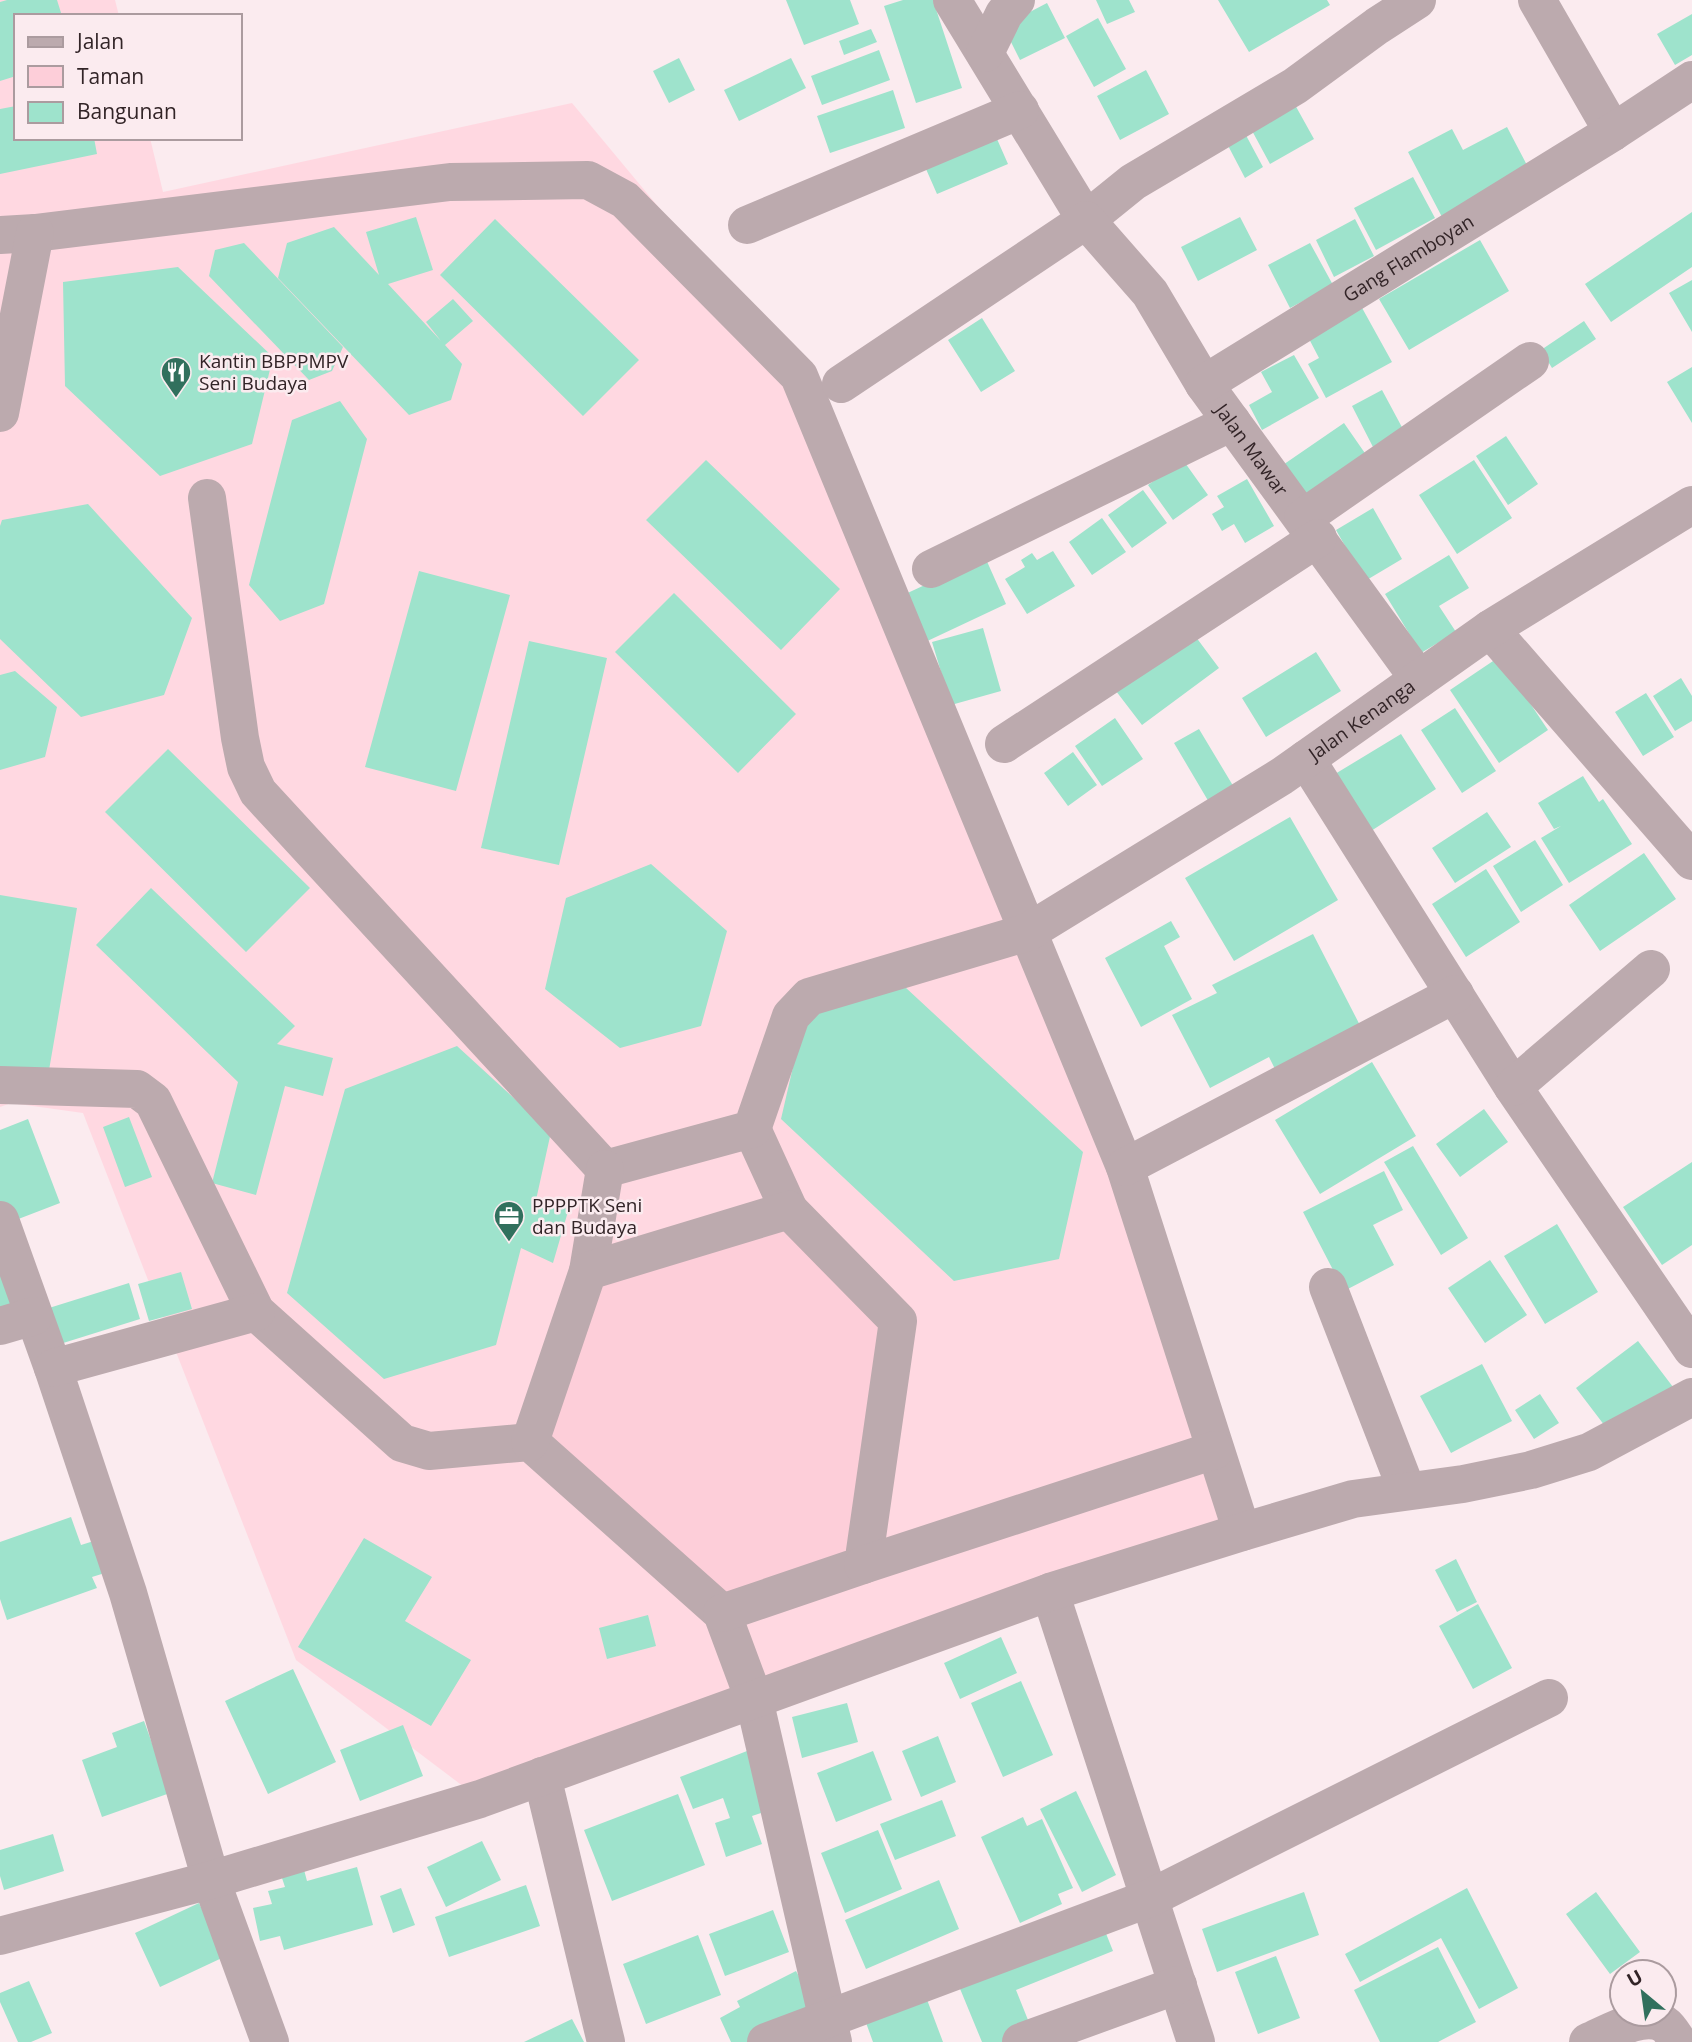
<svg xmlns="http://www.w3.org/2000/svg" width="1692" height="2042" viewBox="0 0 1692 2042" font-family="'Open Sans',sans-serif">
	<style>
		.built { fill: #ffd8e1 }
		.green { fill: #fdced9 }
		.building { fill: #9ee3cc }
		.lines { fill: none; stroke-linecap: round; stroke-linejoin: round }
		.minor { stroke: #bcaaae; stroke-width: 38 }
		.labels { text-anchor: middle; stroke-width: 5; stroke-linejoin: round; paint-order: stroke }
		.street-label { font-size: 19px; fill: #322427; stroke: #fbebef }
		.poi-label { font-size: 19px; fill: #322427; stroke: #fbebef; text-anchor: start }
	</style>
	<rect width="100%" height="100%" fill="#fbebef"/>
	<path class="built" d="M0 0H115L119 16H16V138H150L163 192 572 103 799 376 1125 1167 1242 1532 480 1799 296 1660 83 1113 11 1103 0 1107Z"/>
	<path class="green" d="M789 1210 898 1321 863 1565 722 1613 530 1442 588 1271Z"/>
	<path class="building" d="M7 0H57L62 16H16V76L0 81V2Z
		M786 0H850L859 24 804 45Z
		M903 0H933L962 88 916 103 884 6Z
		M1096 0H1129L1135 12 1107 24Z
		M1218 0H1327L1330 5 1249 52Z
		M1047 3 1065 38 1020 60 1003 26Z
		M1692 14V55L1675 65 1657 34Z
		M1098 18 1126 69 1094 87 1066 36Z
		M871 29 877 42 844 55 839 41Z
		M879 50 890 80 822 105 811 76Z
		M679 58 695 90 669 103 653 71Z
		M791 58 806 88 739 121 724 90Z
		M1146 70 1169 114 1120 140 1097 96Z
		M893 90 905 128 830 153 817 116Z
		M1294 103 1314 139 1270 164 1250 127Z
		M16 106V138H94L97 154 0 174V109Z
		M1241 126 1263 167 1245 178 1223 136Z
		M1507 127 1530 171 1442 217 1408 152 1452 129 1463 150Z
		M997 139 1008 164 937 194 926 169Z
		M1413 177 1435 218 1376 250 1354 208Z
		M1692 212V267L1611 322 1585 284Z
		M416 217 433 270 388 284 441 341 426 322 453 299 473 321 445 345 462 364 451 400 409 415 278 278 287 243 334 227 379 275 366 232Z
		M1240 217 1257 250 1198 281 1181 247Z
		M495 219 639 360 583 416 440 275Z
		M1355 219 1374 256 1334 277 1316 240Z
		M1480 240 1509 291 1409 350 1379 299Z
		M244 243 343 347 332 371 309 380 209 276 215 250Z
		M1310 243 1333 285 1290 308 1268 265Z
		M178 267 273 357 252 444 160 476 65 386 63 282Z
		M1692 280V332L1669 293Z
		M1361 306 1392 362 1326 398 1308 364 1319 358 1307 335Z
		M982 318 1015 371 981 392 948 340Z
		M1584 321 1596 339 1552 368 1541 350Z
		M1294 355 1319 398 1262 430 1249 405 1272 392 1261 372Z
		M1692 367V423L1667 382Z
		M1382 390 1404 431 1373 447 1352 406Z
		M340 401 367 439 324 604 280 621 249 585 292 420Z
		M1344 423 1369 459 1303 505 1277 469Z
		M1506 436 1538 484 1508 505 1476 456Z
		M706 460 840 589 781 650 646 520Z
		M1183 460 1208 495 1173 520 1148 485Z
		M1474 460 1512 518 1457 554 1419 495Z
		M1247 479 1274 526 1245 543 1234 524 1222 531 1212 514 1224 507 1217 496Z
		M1143 490 1167 523 1132 548 1108 515Z
		M88 504 192 618 164 695 81 717 0 639V526L2 520Z
		M1373 508 1402 559 1365 581 1336 530Z
		M1102 518 1126 552 1092 575 1069 542Z
		M1053 551 1075 586 1027 614 1005 579 1025 567 1021 560 1032 553 1037 560Z
		M1449 555 1469 588 1439 606 1456 632 1421 653 1385 594Z
		M985 557 1006 604 921 644 899 597Z
		M419 571 510 595 456 791 365 767Z
		M674 593 796 714 738 773 615 652Z
		M1184 621 1219 668 1142 725 1106 678Z
		M983 628 1001 691 951 705 932 642Z
		M529 641 607 658 559 865 481 848Z
		M1316 652 1341 691 1266 737 1242 698Z
		M1499 657 1548 730 1499 763 1450 690Z
		M15 671 57 707 45 757 0 770V675Z
		M1681 678 1692 696V721L1675 731 1653 696Z
		M1646 693 1674 737 1643 756 1615 712Z
		M1455 708 1496 771 1462 793 1421 730Z
		M1115 718 1143 759 1102 786 1075 746Z
		M1199 729 1238 794 1213 809 1174 743Z
		M1401 734 1436 789 1371 831 1335 774Z
		M168 749 310 888 246 952 105 812Z
		M1073 752 1097 785 1068 806 1044 773Z
		M1583 776 1599 802 1603 799 1632 844 1569 883 1541 838 1561 826 1554 829 1538 803Z
		M1487 812 1511 847 1455 883 1432 848Z
		M1290 817 1338 900 1234 961 1185 878Z
		M1535 840 1563 885 1521 912 1493 866Z
		M1644 853 1676 899 1600 951 1569 905Z
		M651 864 727 931 701 1026 620 1048 545 989 566 898Z
		M1486 869 1520 922 1466 957 1432 904Z
		M151 888 295 1026 277 1044 333 1058 323 1096 285 1086 256 1195 212 1183 238 1082 96 945Z
		M0 895 77 908 48 1076 0 1068Z
		M1171 921 1180 937 1164 946 1192 999 1141 1027 1105 958Z
		M1313 934 1366 1037 1281 1081 1269 1057 1210 1088 1172 1015 1217 993 1212 985Z
		M905 987 1083 1152 1059 1259 954 1281 781 1119 805 1015Z
		M457 1046 551 1132 536 1200 569 1208 553 1263 521 1248 496 1345 384 1379 287 1293 345 1089Z
		M1372 1062 1416 1136 1320 1194 1275 1120Z
		M1484 1109 1508 1142 1460 1177 1436 1144Z
		M129 1117 152 1177 125 1187 103 1127Z
		M28 1119 60 1203 8 1223 0 1204V1130Z
		M1413 1146 1468 1238 1441 1255 1384 1162Z
		M1692 1162V1245L1662 1265 1623 1207Z
		M1384 1171 1403 1210 1373 1225 1394 1265 1344 1291 1303 1212Z
		M1557 1224 1598 1292 1545 1324 1504 1256Z
		M0 1252 20 1308 0 1315Z
		M1490 1260 1527 1315 1485 1343 1448 1288Z
		M181 1272 192 1309 149 1321 138 1284Z
		M129 1283 140 1319 60 1344 49 1308Z
		M1638 1341 1673 1387 1611 1434 1576 1388Z
		M1482 1364 1512 1421 1451 1453 1420 1396Z
		M1540 1394 1559 1423 1534 1439 1515 1410Z
		M71 1517 81 1545 97 1540 108 1572 92 1577 97 1588 7 1620 0 1599V1542Z
		M364 1538 432 1577 405 1621 471 1660 431 1726 298 1647Z
		M1456 1559 1477 1602 1457 1612 1435 1570Z
		M1478 1604 1512 1668 1473 1689 1439 1626Z
		M648 1615 656 1646 607 1659 599 1628Z
		M1001 1637 1017 1673 960 1699 944 1663Z
		M293 1669 336 1762 268 1794 225 1701Z
		M1021 1681 1053 1755 1003 1777 971 1703Z
		M847 1703 858 1742 802 1758 792 1717Z
		M144 1721 170 1793 102 1817 82 1760 117 1747 112 1733Z
		M403 1725 423 1776 360 1801 340 1750Z
		M938 1736 956 1782 921 1797 902 1751Z
		M747 1751 770 1810 752 1816 762 1844 726 1857 715 1823 730 1818 723 1798 693 1809 680 1777Z
		M873 1751 892 1800 836 1822 817 1773Z
		M1076 1791 1116 1875 1082 1892 1040 1809Z
		M678 1794 705 1865 612 1901 584 1830Z
		M942 1800 956 1836 895 1860 880 1824Z
		M1023 1817 1027 1826 1042 1819 1073 1888 1058 1894 1062 1904 1020 1923 981 1837Z
		M878 1830 902 1889 845 1913 821 1853Z
		M53 1834 64 1871 4 1890 0 1876V1850Z
		M482 1841 501 1880 446 1907 427 1867Z
		M303 1866 307 1881 357 1867 373 1925 284 1950 280 1936 260 1941 253 1908 272 1904 268 1891 285 1887 280 1872Z
		M939 1880 959 1929 866 1969 845 1920Z
		M526 1885 540 1926 449 1957 435 1917Z
		M401 1888 415 1925 393 1933 380 1896Z
		M1467 1888 1518 1988 1479 2009 1441 1938 1360 1982 1345 1954Z
		M1304 1892 1319 1935 1217 1972 1202 1929Z
		M1596 1892 1640 1952 1610 1974 1566 1914Z
		M199 1903 224 1957 160 1987 135 1933Z
		M773 1910 789 1952 725 1976 709 1934Z
		M1101 1921 1113 1951 1016 1990 1032 2030 1003 2042H982L956 1979Z
		M698 1935 721 1995 646 2024 623 1964Z
		M1438 1947 1476 2022 1438 2042H1380L1354 1990Z
		M1276 1956 1300 2018 1258 2034 1235 1972Z
		M796 1971 817 2010 755 2042H731L720 2018 740 2007 737 2001Z
		M29 1981 52 2033 31 2042H18L0 2002V1993Z
		M926 1997 943 2042H873L865 2020Z
		M572 2019 584 2042H524Z"/>
	<g class="lines">
		<g class="minor">
			<path d="M952 0 1086 220 1133 182 1295 86 1377 26 1417 0"/>
			<path d="M1537 0 1613 132"/>
			<path d="M985 53 1004 14 1016 0"/>
			<path d="M747 225 1020 110"/>
			<path d="M0 235 35 233 450 182 588 180 625 200 799 376 1125 1167 1242 1532"/>
			<path id="s1" d="M841 384 1086 220 1150 293 1204 384 1419 679"/>
			<path id="s2" d="M1204 384 1613 132 1692 80"/>
			<path d="M0 413 35 233"/>
			<path d="M207 498 240 738 246 767 258 792 605 1169"/>
			<path d="M1303 518 1530 361"/>
			<path d="M931 569 1232 422"/>
			<path d="M1490 629 1692 861"/>
			<path d="M1004 744 1318 538"/>
			<path d="M1306 759 1513 1087 1692 1349"/>
			<path d="M0 1085 137 1089 153 1101 256 1312 402 1443 429 1451 530 1442 722 1613 754 1699 833 2042"/>
			<path d="M1513 1087 1651 969"/>
			<path d="M752 1129 789 1210"/>
			<path d="M1125 1167 1455 994"/>
			<path id="s3" d="M605 1169 752 1129 791 1016 809 997 1028 932 1282 776 1490 629 1692 505"/>
			<path d="M0 1220 53 1368 128 1593 211 1880 270 2042"/>
			<path d="M588 1271 605 1169"/>
			<path d="M1328 1287 1407 1491"/>
			<path d="M0 1326 34 1316"/>
			<path d="M53 1368 256 1312"/>
			<path d="M530 1442 588 1271 789 1210 898 1321 863 1565 722 1613"/>
			<path d="M863 1565 1215 1450"/>
			<path d="M1050 1592 1196 2042"/>
			<path d="M542 1776 606 2042"/>
			<path d="M0 1936 211 1880 480 1799 1050 1592 1242 1532 1353 1499 1463 1484 1531 1470 1589 1452 1692 1397"/>
			<path d="M766 2042 1150 1898 1549 1698"/>
			<path d="M1021 2042 1178 1985"/>
			<path d="M1588 2042C1609 2033 1642 2012 1664 2024 1670 2028 1674 2036 1678 2042"/>
		</g>
	</g>
	<defs>
		<g id="restaurant-pin" transform="scale(1.575)"><path d="M0 17L-7.5 6A9.5 9.5 0 1 1 7.5 6Z" fill="#31705d" stroke="#fbebef"/><path d="M-5-6h1v4h1v-4h1v4h1v-4h1v5L-1.5 .5V6h-2V.5L-5-1ZM5-6V6H3V1.5H1.5Q1.5-4 5-6Z" fill="#fff"/></g>
		<g id="office-pin" transform="scale(1.575)"><path d="M0 17L-7.5 6A9.5 9.5 0 1 1 7.5 6Z" fill="#31705d" stroke="#fbebef"/><path d="M-6-3h4V-5.5h4V-3h4V5H-6ZM-1-4.5V-3h2v-1.5ZM-6 0V1H6V0Z" fill="#fff"/></g>
	</defs>
	<g fill-rule="evenodd">
		<use href="#restaurant-pin" x="176" y="372"/>
		<use href="#office-pin" x="509" y="1216"/>
	</g>
	<g class="labels">
		<g class="street-label">
			<text dy="7" stroke="none"><textPath href="#s2" startOffset="240">Gang Flamboyan</textPath></text>
			<text dy="7" stroke="none"><textPath href="#s1" startOffset="579">Jalan Mawar</textPath></text>
			<text dy="7" stroke="none"><textPath href="#s3" startOffset="922">Jalan Kenanga</textPath></text>
		</g>
		<g class="poi-label">
			<text x="199" y="368">Kantin BBPPMPV<tspan x="199" dy="22">Seni Budaya</tspan></text>
			<text x="532" y="1212">PPPPTK Seni<tspan x="532" dy="22">dan Budaya</tspan></text>
		</g>
	</g>
	<rect x="14" y="14" width="228" height="126" fill="#fbebef" stroke="#ab9b9f" stroke-width="2"/>
	<rect x="28" y="37" width="35" height="10" fill="#bcaaae" stroke="#ab9b9f" stroke-width="2"/>
	<text x="77" y="49" font-size="21" fill="#322427">Jalan</text>
	<rect x="28" y="66" width="35" height="21" fill="#fdced9" stroke="#ab9b9f" stroke-width="2"/>
	<text x="77" y="84" font-size="21" fill="#322427">Taman</text>
	<rect x="28" y="102" width="35" height="21" fill="#9ee3cc" stroke="#ab9b9f" stroke-width="2"/>
	<text x="77" y="119" font-size="21" fill="#322427">Bangunan</text>
	<g transform="translate(1643 1993) rotate(331)"><circle r="33" fill="#fbebef" stroke="#ab9b9f" stroke-width="2"/>
	<path d="M0-5L12 26L0 18L-12 26Z" fill="#31705d"/>
	<text y="-10" font-size="19" font-weight="bold" text-anchor="middle" fill="#322427">U</text>
	</g>
</svg>
